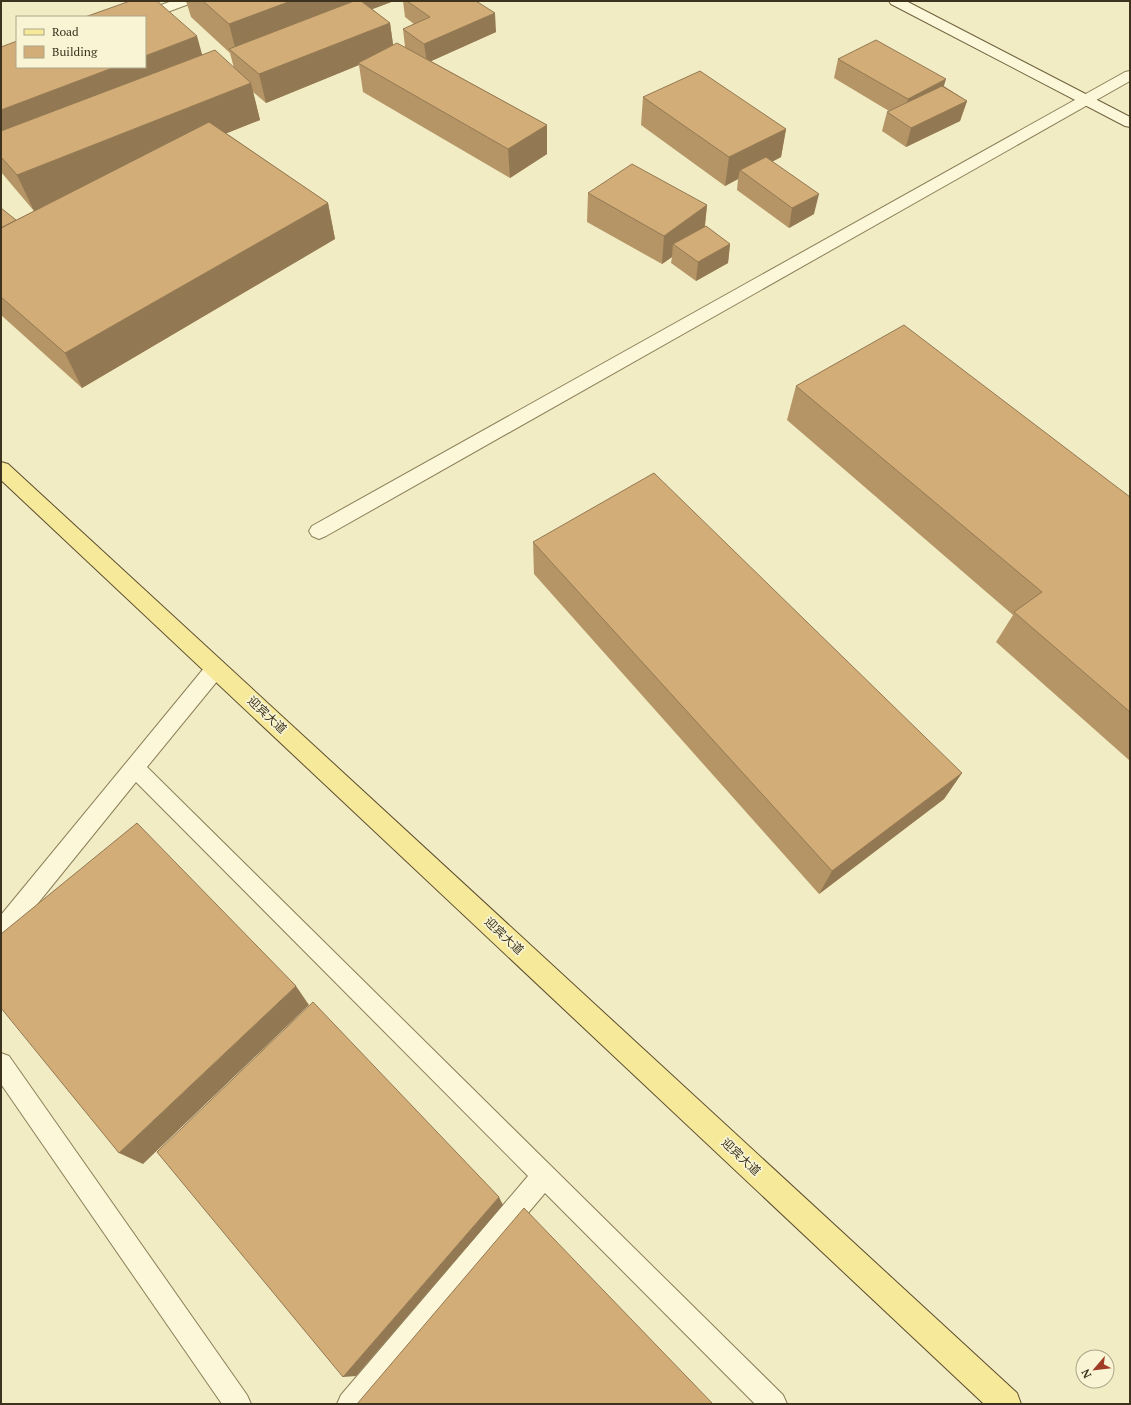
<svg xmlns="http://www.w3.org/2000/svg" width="1131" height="1405" viewBox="0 0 1131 1405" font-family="'PT Serif','Noto Sans SC',serif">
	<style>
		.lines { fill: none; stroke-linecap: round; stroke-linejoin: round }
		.lane-casing { stroke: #8d7e59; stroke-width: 2 }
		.street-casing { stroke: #8d7e59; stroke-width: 2 }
		.secondary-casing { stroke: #6f5f3c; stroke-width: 2 }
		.primary-casing { stroke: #5b4b2d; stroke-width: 2 }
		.lane { fill: #fbf7d8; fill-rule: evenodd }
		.street { fill: #fbf7d8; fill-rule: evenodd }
		.secondary { fill: #fbf7d8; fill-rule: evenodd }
		.primary { fill: #f6ea9a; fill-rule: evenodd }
		.wall { fill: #b59566 }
		.shaded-wall { fill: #937953 }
		.building { fill: #d2ad77; stroke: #937953 }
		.labels { text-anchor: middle; stroke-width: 3.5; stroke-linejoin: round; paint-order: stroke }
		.street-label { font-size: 12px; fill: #3c321e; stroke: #f8f4d4 }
	</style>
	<rect width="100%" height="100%" fill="#f1ecc4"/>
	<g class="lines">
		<g class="lane-casing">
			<path id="lane" d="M216 660 223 662 225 668 223 674 147 767 783 1395 787 1404H755L545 1193 367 1404H337L341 1395 528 1176 136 782 9 939 1 942V915L209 662Z
				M1 1053 9 1056 247 1395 251 1404H222L1 1084Z"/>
		</g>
		<g class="street-casing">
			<path id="street" d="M172 1H191L189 4 146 20 145 17H134L136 14Z
				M1130 71V81L326 536 319 539 312 536 309 531 312 526 1125 72Z"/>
		</g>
		<g class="secondary-casing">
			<path id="secondary" d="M889 1H906L1130 117V127L1125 126 891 4Z"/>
		</g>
		<g class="primary-casing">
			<path id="primary" d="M1 462 8 464 1017 1393 1021 1404H984L1 480Z"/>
		</g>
		<use href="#lane" class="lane"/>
		<use href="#street" class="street"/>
		<use href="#secondary" class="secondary"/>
		<use href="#primary" class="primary"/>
	</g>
	<path class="wall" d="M186 1H394L372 9 390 23 393 45 405 47 403 29 414 24 405 17 403 1H476L496 32 431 61 547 125V154L510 178 363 92 359 65 266 103 253 92 260 120 226 133 328 203 335 239 82 388 1 315V208L16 220 34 211 1 172V47L202 55 234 68 230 53 191 17Z
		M838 59 944 86 967 101 960 121 906 147 882 131 887 112 889 111 834 78Z
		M643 97 786 129 781 157 772 162 814 214 789 228 737 190 738 179 725 186 641 125Z
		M588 193 707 205 705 226 730 244 728 263 696 281 671 263 672 257 662 264 587 222Z
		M796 386 1130 497V760H1129L996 642 1013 615 787 420Z
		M533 542 962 773 944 799 819 894 534 574Z"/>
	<path class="shaded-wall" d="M291 1H394L241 59 237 55 229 24Z
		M495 13 496 32 427 63 424 44Z
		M390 23 394 51 358 63 359 65 266 103 259 74Z
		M197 36 207 72 11 149 1 128V110L115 67H145V56Z
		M946 79 940 99 903 119 908 99Z
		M251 83 260 120 34 211 17 175Z
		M967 101 960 121 906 147 911 128Z
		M547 125V154L510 178 508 149Z
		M786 129 781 157 746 175 740 170 738 179 725 186 729 157Z
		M819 194 814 214 789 228 792 208Z
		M328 203 335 239 82 388 65 353Z
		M707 205 704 233 673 244 672 257 662 264 664 236Z
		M730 244 728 263 696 281 698 262Z
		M962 773 944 799 819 894 832 871Z
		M296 986 309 1005 143 1164 119 1153Z
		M499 1197 503 1205 356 1376 343 1377Z"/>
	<path class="building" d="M130 1H157L197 36 145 56V17H85Z
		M203 1H291L229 24Z
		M354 1H361L390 23 259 74 229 49Z
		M407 1H476L495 13 424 44 403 29 430 17Z
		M876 40 946 79 908 99 838 59Z
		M17 41V67H115L1 110V47Z
		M397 43 547 125 508 149 358 63Z
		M215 50 251 83 17 175 1 157V131Z
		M700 71 786 129 729 157 643 97Z
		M942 86 967 101 911 128 887 112Z
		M209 122 328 203 65 353 1 297V228Z
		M766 157 819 194 792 208 740 170Z
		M632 164 707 205 664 236 588 193Z
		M1 208 16 220 1 228Z
		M706 226 730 244 698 262 673 244Z
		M904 325 1130 497V712L1014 612 1042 592 796 386Z
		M654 473 962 773 832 871 533 542Z
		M137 823 296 986 119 1153 1 1008V934Z
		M313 1002 499 1197 343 1377 157 1152Z
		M524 1208 713 1404H357Z"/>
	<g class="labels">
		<g class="street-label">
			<text transform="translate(267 715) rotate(43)" y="4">迎宾大道</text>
			<text transform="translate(504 936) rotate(43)" y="4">迎宾大道</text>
			<text transform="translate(741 1157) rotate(43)" y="4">迎宾大道</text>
		</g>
	</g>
	<rect width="1131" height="1405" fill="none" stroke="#3c321e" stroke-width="4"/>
	<rect x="16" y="16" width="130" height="52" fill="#f8f4d4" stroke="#ada68b"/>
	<rect x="24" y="29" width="20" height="6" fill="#f6ea9a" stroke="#ada68b"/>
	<text x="52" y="36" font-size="12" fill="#3c321e">Road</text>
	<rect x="24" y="46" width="20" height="12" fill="#d2ad77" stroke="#ada68b"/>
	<text x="52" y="56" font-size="12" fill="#3c321e">Building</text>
	<g transform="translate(1095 1369) rotate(242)"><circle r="19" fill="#f8f4d4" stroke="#ada68b"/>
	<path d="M0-3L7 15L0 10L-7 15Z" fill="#a03b25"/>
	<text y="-6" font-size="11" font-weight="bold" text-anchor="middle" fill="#3c321e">N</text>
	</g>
</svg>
